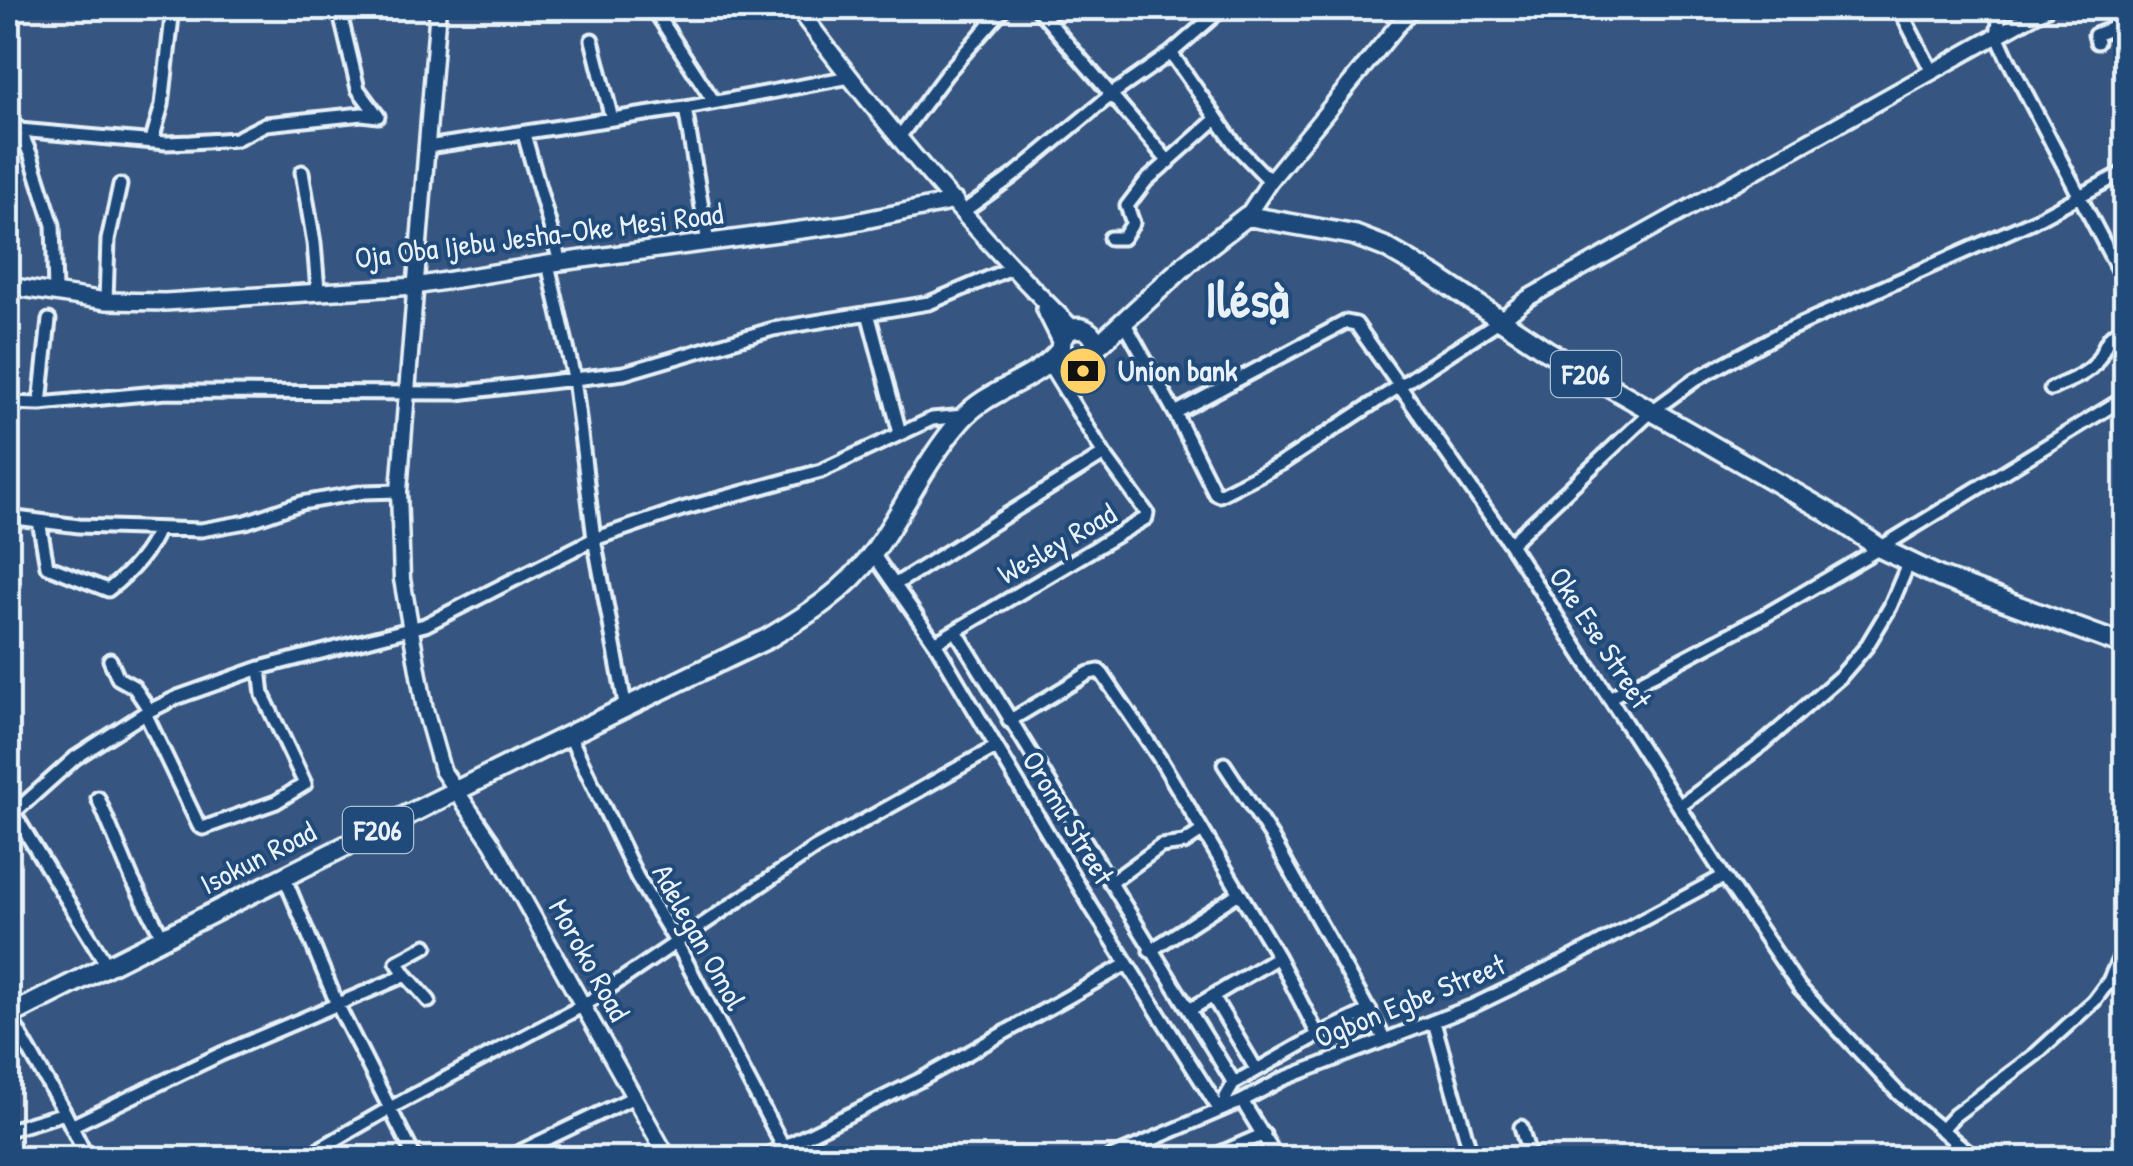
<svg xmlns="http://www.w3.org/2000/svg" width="2133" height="1166" viewBox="0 0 2133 1166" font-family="'Patrick Hand',sans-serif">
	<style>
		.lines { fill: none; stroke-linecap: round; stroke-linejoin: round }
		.minor-casing { stroke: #e8f1f8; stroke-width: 19 }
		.tertiary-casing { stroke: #e8f1f8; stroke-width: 21 }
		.secondary-casing { stroke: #e8f1f8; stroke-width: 22 }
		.primary-casing { stroke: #e8f1f8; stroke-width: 25 }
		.minor { stroke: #1f4a7a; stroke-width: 11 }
		.tertiary { stroke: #1f4a7a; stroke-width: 14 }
		.secondary { stroke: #1f4a7a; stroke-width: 15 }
		.primary { stroke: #1f4a7a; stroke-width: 18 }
		.labels { text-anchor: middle; stroke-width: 8; stroke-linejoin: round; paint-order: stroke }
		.shield { fill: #1f4a7a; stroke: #acbfd2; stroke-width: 2.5 }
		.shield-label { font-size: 28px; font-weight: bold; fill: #e8f1f8 }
		.street-label { font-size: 30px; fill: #e8f1f8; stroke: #1f4a7a }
		.poi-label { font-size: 30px; font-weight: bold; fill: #e8f1f8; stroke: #1f4a7a; text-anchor: start }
		.town-label { font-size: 50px; font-weight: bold; fill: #e8f1f8; stroke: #1f4a7a }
	</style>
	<rect width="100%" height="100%" fill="#365681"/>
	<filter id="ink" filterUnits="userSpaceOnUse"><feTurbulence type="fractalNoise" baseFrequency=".01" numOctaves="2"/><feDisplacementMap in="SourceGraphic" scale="20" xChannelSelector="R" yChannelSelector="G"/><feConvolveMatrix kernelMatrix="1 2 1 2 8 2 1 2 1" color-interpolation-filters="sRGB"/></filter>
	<g filter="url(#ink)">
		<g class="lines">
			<g class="minor-casing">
				<path id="minor" d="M327 8 339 9 358 89 378 116
					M653 8 714 102
					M1037 8 1169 162
					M1899 8 1931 70
					M1995 8 1999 22 1997 35 2007 57 2126 285
					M592 40 612 119
					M2097 42 2095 35 2126 23
					M1171 53 1236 146 1270 181
					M685 108 708 243
					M19 128 31 156 53 225 55 291
					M8 129 166 143 191 142 236 139 266 124 362 114 378 116
					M524 134 560 262
					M900 136 947 73 1004 8
					M152 140 162 105 173 8
					M427 147 685 108 850 77
					M302 172 314 243 318 290
					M964 211 1013 176 1112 94 1171 53 1223 8
					M1110 238H1123L1133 223 1127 206 1146 181 1216 119
					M548 264 574 378 594 539 626 709
					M106 301 108 240 120 185
					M868 313 900 433
					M1124 322 1175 413 1215 493 1219 495 1282 463 1499 321
					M2051 389C2065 382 2085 376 2095 364 2108 346 2102 338 2126 326
					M8 403 40 404 167 392 457 393 624 373 773 329 929 303 1014 267
					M40 404 49 320
					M1175 413 1346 322 1356 324 1510 544 1724 876 1799 987 1899 1094 1975 1158
					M8 517 79 526 201 530 246 522 301 503 364 492 399 491
					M39 521 47 566 108 590C130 573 148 554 158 529
					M1510 544 1652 411 1696 379 1781 333 2033 221 2126 171
					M873 554 935 643 1092 908 1219 1109
					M896 584 1104 454
					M956 631 1234 1083
					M935 643 1146 518 1147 513 1104 454 1048 363
					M110 660 118 678 134 687 150 711
					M1609 698 1766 615 1880 548 2126 397
					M145 713 199 826 203 828 276 802 305 784 263 695 260 668
					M1009 721 1089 673 1099 671 1103 675 1160 759 1278 957 1318 1035
					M570 737 637 877 676 942 789 1158
					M1224 764 1271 836 1384 1038
					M98 798 132 879 163 938
					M1680 806 1763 744 1841 676 1866 647 1890 607 1909 562
					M15 815 108 967
					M8 818 75 758 145 713 178 697 260 668 425 625 594 539 682 509 821 471 932 419 964 416
					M284 876 338 1006 415 1158
					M1110 883 1161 846 1184 843 1202 831
					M1150 951 1239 893
					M406 975 397 962 426 946
					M2109 981 2126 989
					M1213 997 1256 1069
					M1191 1009 1278 957
					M9 1015 65 1113 87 1158
					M1434 1022 1472 1158
					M1242 1101 1277 1158
					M1226 1106V1097L1234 1083 1318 1035 1370 1010
					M71 1126 221 1054 406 975 429 1001
					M1521 1127 1530 1158
					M8 1130 65 1113
					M1941 1130 1955 1115 2036 1054 2094 1001 2109 981 2126 944
					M304 1158 390 1108 584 1005 814 849 996 747
					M507 1158 634 1097
					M761 1158 922 1079 1127 964
					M1109 1158 1242 1101 1283 1079 1473 1006 1564 962 1724 876
					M1209 1158 1264 1134"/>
			</g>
			<g class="tertiary-casing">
				<path id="tertiary" d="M438 8 399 491 402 579 425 710 442 770 492 843 668 1158
					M1247 216 1270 181 1412 8
					M1499 321 1528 298 2046 8"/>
			</g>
			<g class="secondary-casing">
				<path id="secondary" d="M797 8C879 117 974 233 1072 328
					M8 286 106 301 165 302 415 286 560 262 846 224 955 201
					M1045 309 1061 341"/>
			</g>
			<g class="primary-casing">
				<path id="primary" d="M1061 345a17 17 0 1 1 34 0a17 17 0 1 1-34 0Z
					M1095 348 1193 258 1247 216 1354 235 1385 247 1435 276 1546 350 1826 511 1880 548 1940 577 2126 646
					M8 1016C260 889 512 761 767 639 807 615 845 592 873 553 904 510 926 459 962 419 989 388 1037 381 1061 349"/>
			</g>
			<use href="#minor" class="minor"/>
			<use href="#tertiary" class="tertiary"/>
			<use href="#secondary" class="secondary"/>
			<use href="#primary" class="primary"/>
		</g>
	</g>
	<defs>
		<g id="bank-disc" transform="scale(2.5)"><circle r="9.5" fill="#ffd166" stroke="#1f4a7a"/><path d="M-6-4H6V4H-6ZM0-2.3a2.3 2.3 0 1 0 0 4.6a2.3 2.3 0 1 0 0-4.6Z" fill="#111"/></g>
	</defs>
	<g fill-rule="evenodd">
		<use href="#bank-disc" x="1083" y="371"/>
	</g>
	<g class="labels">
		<g class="shield">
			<rect x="1551" y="351" width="70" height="46" rx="8"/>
			<rect x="343" y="807" width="70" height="46" rx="8"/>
		</g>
		<g class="shield-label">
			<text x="1586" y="384">F206</text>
			<text x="378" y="840">F206</text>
		</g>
		<g class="street-label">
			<text transform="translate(539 236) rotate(-7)" y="10">Oja Oba Ijebu Jesha-Oke Mesi Road</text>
			<text transform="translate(1057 544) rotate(-30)" y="10">Wesley Road</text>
			<text transform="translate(1600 638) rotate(57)" y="10">Oke Ese Street</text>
			<text transform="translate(1068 818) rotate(59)" y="10">Oromu Street</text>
			<text transform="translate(258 858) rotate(-27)" y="10">Isokun Road</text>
			<text transform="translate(699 937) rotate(61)" y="10">Adelegan Omol</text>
			<text transform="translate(589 960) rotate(61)" y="10">Moroko Road</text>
			<text transform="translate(1410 1001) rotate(-22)" y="10">Ogbon Egbe Street</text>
		</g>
		<g class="poi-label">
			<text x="1118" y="381">Union bank</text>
		</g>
		<g class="town-label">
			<text x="1247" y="317">Iléṣà</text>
		</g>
	</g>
	<rect width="2133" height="1166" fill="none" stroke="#1f4a7a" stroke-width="40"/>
	<rect x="20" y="20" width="2093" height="1126" fill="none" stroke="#e8f1f8" stroke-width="4" filter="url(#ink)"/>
</svg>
